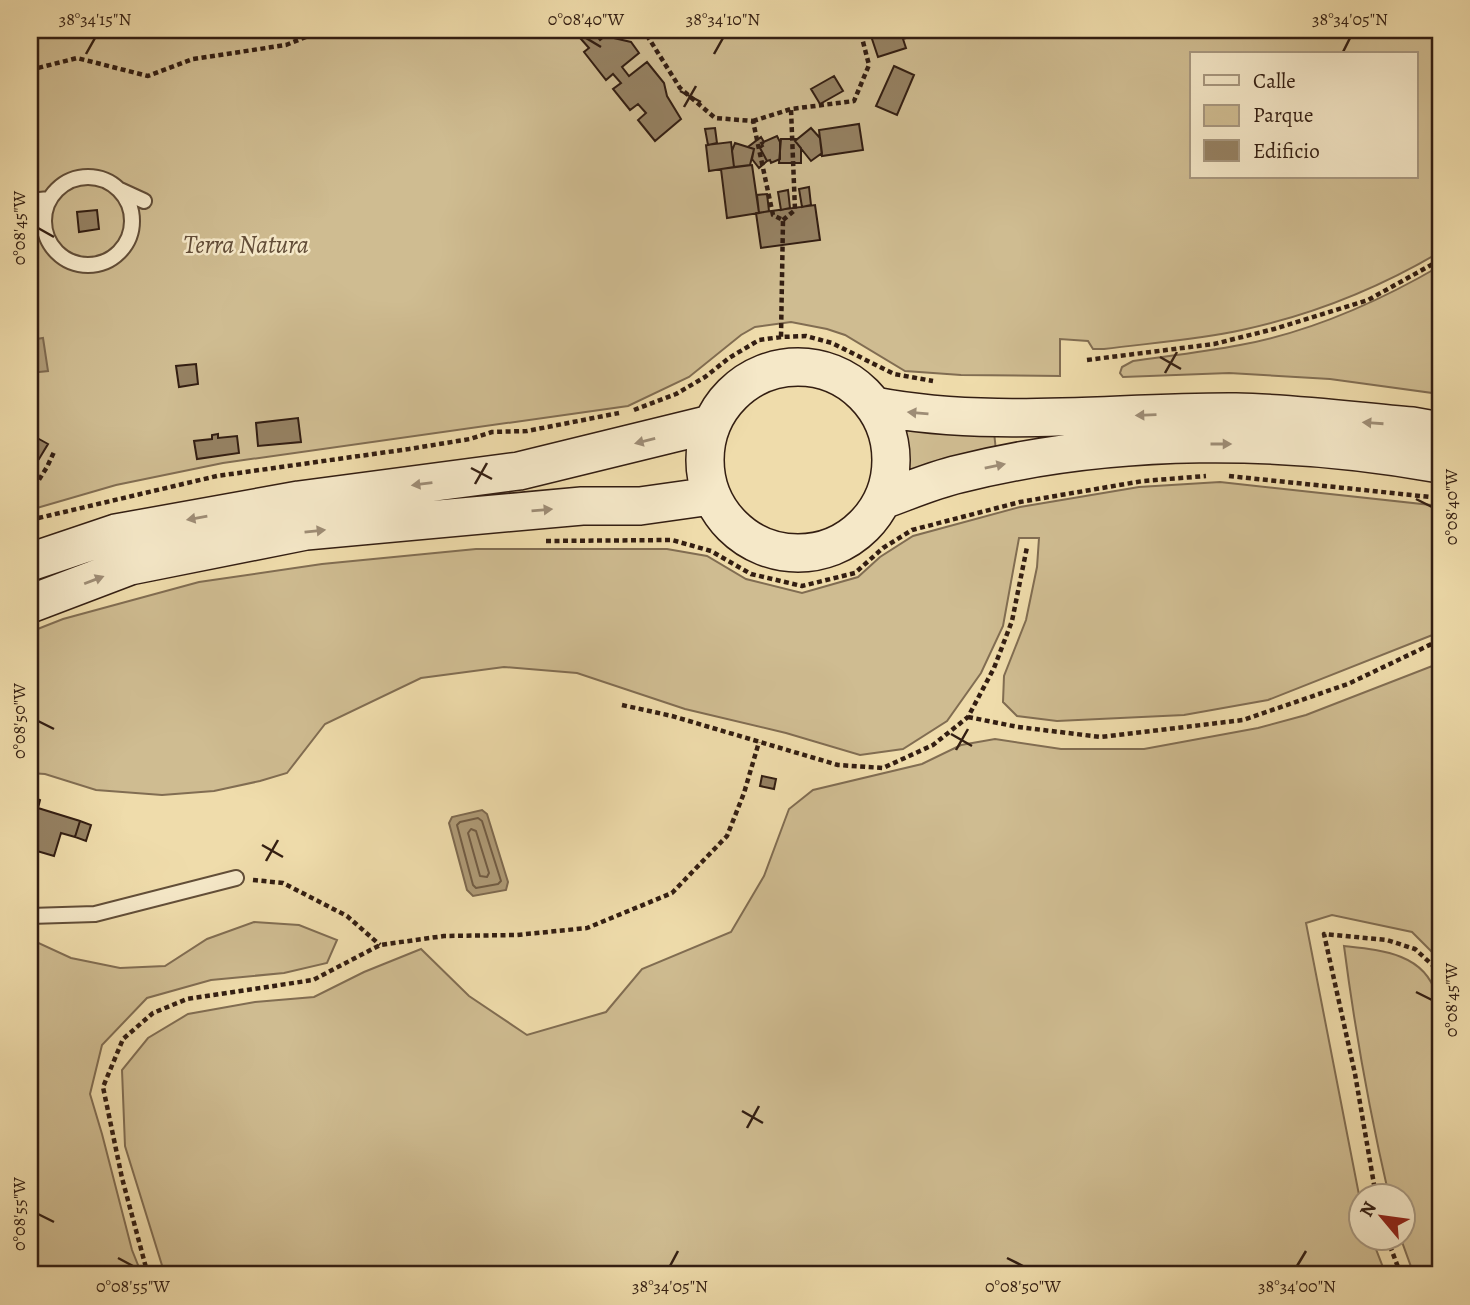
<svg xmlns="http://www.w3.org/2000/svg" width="1470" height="1305" viewBox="0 0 1470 1305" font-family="Alegreya,serif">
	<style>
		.green { fill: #cfbc91; stroke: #816d52; stroke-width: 2; fill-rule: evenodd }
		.water { fill: #af9b77; stroke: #7d694f; stroke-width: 2 }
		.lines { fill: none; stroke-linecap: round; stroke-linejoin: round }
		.shore { stroke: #715c44; stroke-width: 2 }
		.building { fill: #958162; stroke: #331e12; stroke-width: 2 }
		.lane-casing { stroke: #624e38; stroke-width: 18 }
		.secondary-casing { stroke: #331e12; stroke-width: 40 }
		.path { stroke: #331e12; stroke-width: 4.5; stroke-dasharray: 5 3.5; stroke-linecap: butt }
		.lane { stroke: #f5e8c8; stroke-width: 14 }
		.secondary { stroke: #f5e8c8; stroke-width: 37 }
		.oneway { fill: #9e8d76 }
		.ticks { fill: none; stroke: #331e12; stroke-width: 2.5 }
		.labels { text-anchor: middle; stroke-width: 5; stroke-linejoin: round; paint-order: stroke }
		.park-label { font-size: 26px; font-style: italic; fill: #624d38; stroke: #f5e8c8 }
		.neatline { fill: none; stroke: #331e12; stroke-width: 2.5 }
		.ticks-label { font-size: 18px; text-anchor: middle; fill: #331e12 }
	</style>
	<rect width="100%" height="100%" fill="#efdcab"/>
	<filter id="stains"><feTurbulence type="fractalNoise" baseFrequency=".00286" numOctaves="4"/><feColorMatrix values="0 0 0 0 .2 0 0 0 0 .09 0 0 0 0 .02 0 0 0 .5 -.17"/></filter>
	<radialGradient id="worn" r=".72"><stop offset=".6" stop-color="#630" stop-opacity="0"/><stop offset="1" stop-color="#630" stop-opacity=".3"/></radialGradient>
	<path class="green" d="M30 30H1440V252C1379 288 1312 315 1242 330 1197 340 1150 343 1104 349H1093L1088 341 1060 339V376L961 375 905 371 845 335 827 329 791 322 755 327 741 335 689 377 628 406 223 463 116 485 30 510ZM1192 54H1416V177H1192Z
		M1440 266V394L1330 379 1229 373 1123 377 1120 373 1122 367 1133 361C1168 356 1204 352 1240 345 1311 332 1378 302 1440 266Z
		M895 426 994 432 996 451 902 472 901 438Z
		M1220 482 1440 506V632L1268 700 1184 715 1057 721 1017 716 1003 702 1004 676 1026 620 1037 567 1039 538H1019L1003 626 981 673 947 721 903 749 860 755 786 733 685 709 577 673 504 667 421 678 325 724 287 773 260 781 214 791 162 795 96 790 45 774 30 773V632L63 619 199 582 322 564 476 549H667L707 556 746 579 802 593 858 577 880 557 913 536 1020 507 1139 487Z
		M1440 663V960L1412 932 1332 915 1306 923 1361 1205 1362 1238 1372 1239 1386 1275H165L125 1146 122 1070 148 1038 188 1014 255 1002 314 997 364 972 421 949 469 996 527 1035 606 1012 642 969 731 932 764 876 789 809 813 790 922 764 961 745 995 739 1061 749H1144L1258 728 1306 715Z
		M254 922 299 925 337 940 327 963 284 973 211 980 147 998 102 1045 90 1094 102 1134 132 1250 142 1275H30V939L71 958 120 968 165 966 207 939Z
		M1344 946C1380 950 1424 953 1436 994 1439 1005 1439 1017 1440 1028V1275H1414L1401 1239 1404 1238V1196H1389C1370 1114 1355 1031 1344 946Z"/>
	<path class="water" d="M43 338 48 371 30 373V340Z
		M482 810 487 814 508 882 506 890 473 896 467 890 449 823 452 817Z"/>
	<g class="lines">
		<path class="shore" d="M478 818 482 821 501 881 498 884 476 888 473 885 457 825 460 822Z
			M471 829 476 831 489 873 487 877 480 876 468 833Z"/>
	</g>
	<path class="building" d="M592 30 600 40 605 36 631 42 639 53 622 67 629 76 647 62 664 83 667 96 681 119 655 141 638 120 646 113 638 104 630 110 613 89 621 83 613 74 606 80 584 52 589 48 581 39Z
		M880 30H923L924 32 903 39 906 48 878 57 870 33Z
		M894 66 914 75 897 115 876 106Z
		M834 76 843 91 820 104 811 89Z
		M859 124 863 150 822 156 819 130Z
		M715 128 717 143 708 145 705 129Z
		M811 128 820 138 822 153 811 161 795 141Z
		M777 136 780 142V159L771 163 770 160 767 161 760 148 763 146 761 143Z
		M761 137 764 142 760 148 767 161 759 168 752 159 754 149 748 147Z
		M781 139H797L795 141 801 148V163H779Z
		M731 142 734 167 709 171 706 145Z
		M735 143 754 149 750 165 734 167 732 151Z
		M752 165 759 213 727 218 721 169Z
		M809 187 811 205 802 207 799 189Z
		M788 190 790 208 781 210 778 192Z
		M767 194 769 211 759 213 757 195Z
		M815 205 820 240 761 248 756 213Z
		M97 210 99 229 79 232 77 212Z
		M196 364 198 384 179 387 176 366Z
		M298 418 301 442 258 446 256 423Z
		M30 434 48 444 39 459 30 454Z
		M218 434V438L237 436 239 453 197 459 194 441 212 439V435Z
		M762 776 776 779 774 789 760 786Z
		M30 796 40 800 38 808 80 821 75 837 61 833 54 856 37 851 30 874Z
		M80 821 91 825 86 841 75 837Z"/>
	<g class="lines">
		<g class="lane-casing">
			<path id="lane" d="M44 221a44 44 0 1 1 88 0a44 44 0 1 1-88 0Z
				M120 190 144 201
				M30 201 49 199
				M30 916 95 914 236 878"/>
		</g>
		<g class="secondary-casing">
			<path id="secondary" d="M705 460a93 93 0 1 1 186 0a93 93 0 1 1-186 0Z
				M874 406C994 429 1115 411 1236 412 1295 413 1354 421 1412 426L1440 431
				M883 500C908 491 933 480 959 474 1115 435 1283 436 1440 464
				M30 562 116 533 299 500 519 471 711 424
				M30 604 130 566 306 531 582 506H640L711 496"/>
		</g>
		<path class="path" d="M640 30 648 37 680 88 715 118 753 121 773 215 783 220 781 337
			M30 70 77 58 148 76 193 59 286 45 323 30 362 36 410 30
			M753 121 791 109 854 101 869 65 860 30
			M783 220 795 210 791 109
			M1087 360 1214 344 1274 329 1368 300 1440 260
			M634 410 676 394 705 377 729 358 759 340 781 337 806 336 832 343 894 374 933 381
			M1229 476 1440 498
			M30 494 47 467 54 452
			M30 520 217 476 409 449 470 439 492 432 527 431 619 413
			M546 541 672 540 711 551 751 574 802 586 855 573 883 548 912 530 1020 502 1143 481 1206 476
			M622 705 672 716 838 765 883 768 933 745 968 717 994 668 1012 621 1027 547
			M968 717 1018 727 1101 737 1243 720 1348 684 1440 640
			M253 880 283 883 347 916 380 945
			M1376 1196 1355 1074 1324 934 1387 940 1415 949 1439 971 1440 976
			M1387 1238 1401 1275
			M148 1275 122 1178 103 1087 123 1039 153 1013 187 999 313 980 380 945 444 936 517 935 587 928 672 893 727 836 744 793 759 742"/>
		<use href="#lane" class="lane"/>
		<use href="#secondary" class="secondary"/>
	</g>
	<defs><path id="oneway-solid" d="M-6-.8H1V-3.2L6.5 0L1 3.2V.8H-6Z" transform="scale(1.75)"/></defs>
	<g class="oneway">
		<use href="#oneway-solid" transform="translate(918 413) rotate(-175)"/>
		<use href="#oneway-solid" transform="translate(1146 415) rotate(178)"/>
		<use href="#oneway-solid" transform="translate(1373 423) rotate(-176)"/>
		<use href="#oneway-solid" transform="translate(645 441) rotate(166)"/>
		<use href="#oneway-solid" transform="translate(1221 444)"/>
		<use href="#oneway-solid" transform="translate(995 466) rotate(-12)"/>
		<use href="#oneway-solid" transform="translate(422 484) rotate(173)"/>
		<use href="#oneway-solid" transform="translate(542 510) rotate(-5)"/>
		<use href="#oneway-solid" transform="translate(197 518) rotate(170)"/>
		<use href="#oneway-solid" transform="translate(315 531) rotate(-6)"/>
		<use href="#oneway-solid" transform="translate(94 580) rotate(-21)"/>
	</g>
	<path class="ticks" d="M586 38 601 47M86 54 95 38M714 54 723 38M1342 54 1350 38M680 91 701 102M684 107 696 86M38 228 54 237M1160 357 1181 369M1165 373 1177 352M471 468 492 479M475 484 487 463M1416 499 1432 507M38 721 54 729M951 734 972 746M956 750 968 729M262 845 283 857M266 861 278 840M1416 992 1432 1000M742 1111 763 1123M747 1128 759 1106M38 1214 54 1222M118 1258 133 1266M1007 1258 1023 1266M670 1266 678 1251M1297 1266 1306 1251"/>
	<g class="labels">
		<g class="park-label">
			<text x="246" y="253">Terra Natura</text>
		</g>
	</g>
	<rect width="1470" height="1305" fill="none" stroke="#efdcab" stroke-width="77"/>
	<rect x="1190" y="52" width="228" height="126" fill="#f5e8c8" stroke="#a7977f" stroke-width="2"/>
	<rect x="1204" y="75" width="35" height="10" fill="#f5e8c8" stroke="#a7977f" stroke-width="2"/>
	<text x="1253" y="88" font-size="21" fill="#331e12">Calle</text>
	<rect x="1204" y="105" width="35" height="21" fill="#cfbc91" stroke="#a7977f" stroke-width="2"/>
	<text x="1253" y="122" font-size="21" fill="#331e12">Parque</text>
	<rect x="1204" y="140" width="35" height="21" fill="#958162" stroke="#a7977f" stroke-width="2"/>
	<text x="1253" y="158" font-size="21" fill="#331e12">Edificio</text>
	<g transform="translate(1382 1217) rotate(299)"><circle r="33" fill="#f5e8c8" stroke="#a7977f" stroke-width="2"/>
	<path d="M0-5L12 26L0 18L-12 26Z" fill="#8f2418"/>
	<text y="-10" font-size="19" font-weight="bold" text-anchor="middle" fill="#331e12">N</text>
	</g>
	<rect x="38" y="38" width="1394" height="1228" class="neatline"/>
	<g class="ticks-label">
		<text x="95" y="25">38°34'15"N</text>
		<text x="586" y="25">0°08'40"W</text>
		<text x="723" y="25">38°34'10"N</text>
		<text x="1350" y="25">38°34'05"N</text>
		<text transform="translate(19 228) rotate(-90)" y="6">0°08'45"W</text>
		<text transform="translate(1451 507) rotate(-90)" y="6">0°08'40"W</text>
		<text transform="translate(19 721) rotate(-90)" y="6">0°08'50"W</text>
		<text transform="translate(1451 1000) rotate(-90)" y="6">0°08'45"W</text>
		<text transform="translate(19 1214) rotate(-90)" y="6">0°08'55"W</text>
		<text x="133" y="1292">0°08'55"W</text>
		<text x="670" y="1292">38°34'05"N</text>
		<text x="1023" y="1292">0°08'50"W</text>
		<text x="1297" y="1292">38°34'00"N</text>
	</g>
	<rect width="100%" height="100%" filter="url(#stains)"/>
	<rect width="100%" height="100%" fill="url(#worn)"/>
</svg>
